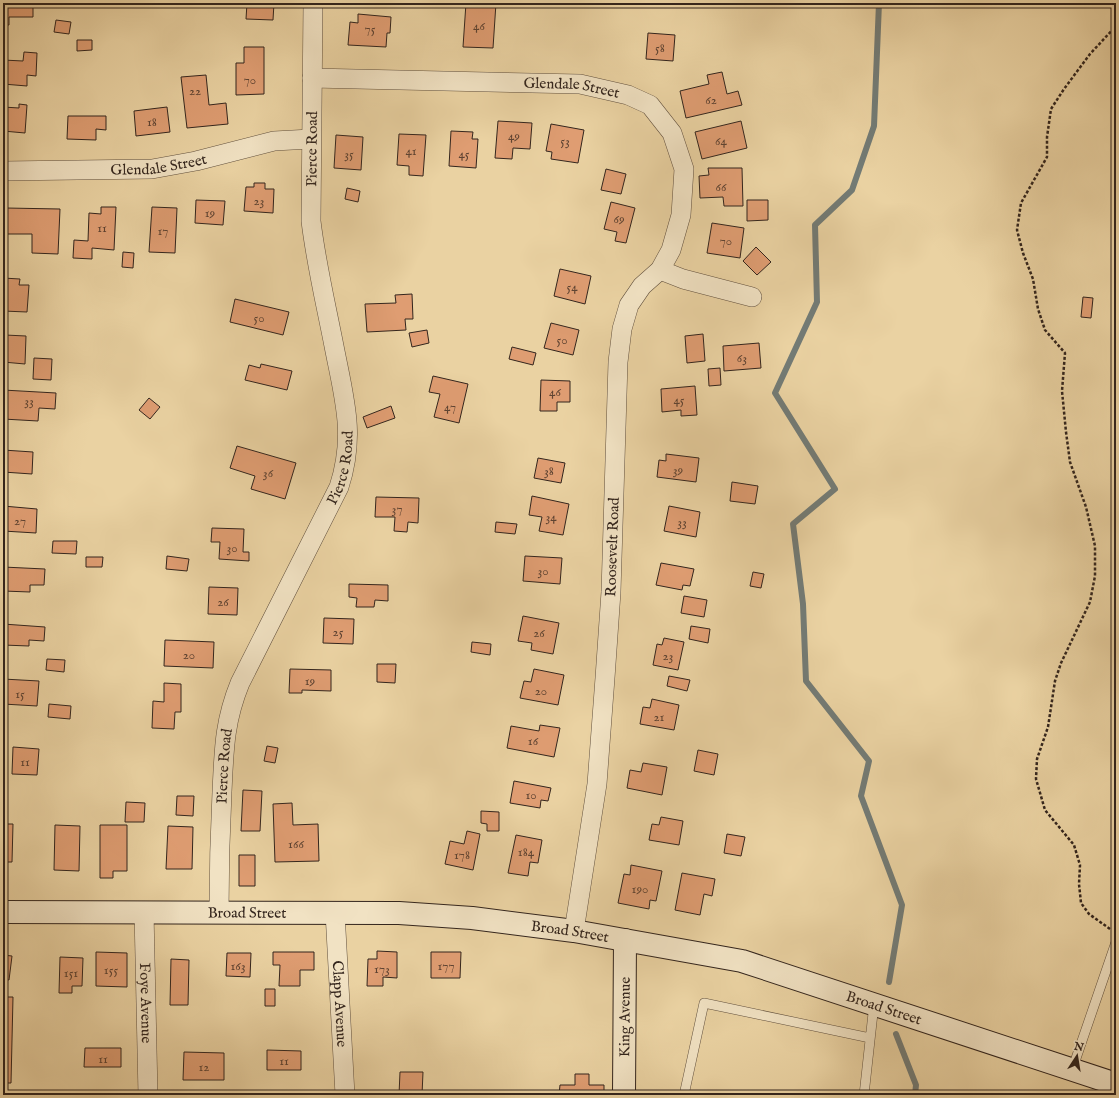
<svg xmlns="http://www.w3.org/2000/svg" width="1119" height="1098" viewBox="0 0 1119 1098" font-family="'IM FELL English',serif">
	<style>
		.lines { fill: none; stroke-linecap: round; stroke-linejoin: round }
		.stream { stroke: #737b75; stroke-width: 6 }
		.building { fill: #df9d72; stroke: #33251d }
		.lane-casing { stroke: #61503e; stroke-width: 10 }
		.street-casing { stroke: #61503e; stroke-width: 20 }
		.secondary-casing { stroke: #33251d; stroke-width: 24 }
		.path { stroke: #33251d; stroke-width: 2.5; stroke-dasharray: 3 2; stroke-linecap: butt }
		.lane { stroke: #f1e2c3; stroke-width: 9 }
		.street { stroke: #f1e2c3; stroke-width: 19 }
		.secondary { stroke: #f1e2c3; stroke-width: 22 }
		.labels { text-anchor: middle; stroke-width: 3; stroke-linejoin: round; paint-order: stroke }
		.number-label { font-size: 13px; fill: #5e4332 }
		.street-label { font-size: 15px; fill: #33251d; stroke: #f1e2c3 }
	</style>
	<rect width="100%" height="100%" fill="#ead2a2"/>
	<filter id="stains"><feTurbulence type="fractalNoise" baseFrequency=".005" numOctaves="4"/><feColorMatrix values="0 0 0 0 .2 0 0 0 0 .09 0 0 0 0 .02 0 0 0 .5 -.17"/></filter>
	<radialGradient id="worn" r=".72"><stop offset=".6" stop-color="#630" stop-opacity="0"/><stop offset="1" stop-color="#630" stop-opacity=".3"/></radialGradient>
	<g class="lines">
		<path class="stream" d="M879 3 874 126 852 190 815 225 817 302 775 393 835 489 793 524 803 604 806 681 869 761 861 796 902 905 889 982
			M896 1034 916 1085 915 1095"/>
	</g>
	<path class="building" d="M3 3H33V17H9V25H3Z
		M247 3H274L273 20 246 19Z
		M466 3H496L493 48 463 47Z
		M358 14 391 17 390 33H387L386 47 348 45 350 22 358 23Z
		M56 20 71 22 69 34 54 32Z
		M648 33 675 35 673 61 646 59Z
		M77 40H92V50L77 51Z
		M244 47H264V94L236 95V63H244Z
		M24 52 37 53 36 76 27 75V86L3 84V60L23 61Z
		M722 72 727 94 738 91 742 105 686 118 680 91 709 84 707 75Z
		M206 75 209 105 226 103 228 124 187 128 181 77Z
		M19 104 27 105 25 133 3 131V107L19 108Z
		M167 107 170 132 136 136 134 111Z
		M68 116H106V130L96 129V140L67 139Z
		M498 121 532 123 530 149 513 148 512 159 495 158Z
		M741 121 747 148 702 159 695 132Z
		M551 124 584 130 578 163 551 159 552 152 546 151Z
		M451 131 473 132 472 139H478L476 168 449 166Z
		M399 134 426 135 423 176 409 175V166L397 165Z
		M336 135 363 137 361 170 334 168Z
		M708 168H742L743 206H724L723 197 700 198 699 176 709 175Z
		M606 169 626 174 621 194 601 190Z
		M254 183H265V189H274L273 213 244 211 246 187H254Z
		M347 188 360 191 358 202 345 199Z
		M196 200 225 201 223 225 195 223Z
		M747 200H768V220L747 221Z
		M611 202 635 208 626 243 615 241 617 232 604 229Z
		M101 207H116L114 250 92 248V259L73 258 74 240 88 241 89 213 101 214Z
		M152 207 177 208 175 253 149 252Z
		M6 208 60 209 58 254 32 253V234H3V220H6Z
		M712 223 744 228 740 258 707 253Z
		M756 247 771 262 757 275 743 261Z
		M123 252 134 253 133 268 122 267Z
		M560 269 591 276 585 304 554 296Z
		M3 278 20 279 19 285H29L27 312 3 311Z
		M412 294 413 319H405L406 330 367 332 365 304 396 303 395 295Z
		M1083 297 1093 298 1091 318 1081 317Z
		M235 299 289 312 283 335 230 322Z
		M551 323 579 330 573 355 544 348Z
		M427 330 429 343 412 347 409 333Z
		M703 334 705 361 687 363 685 336Z
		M5 335 26 336 25 364 3 362Z
		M759 343 761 368 724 371 723 346Z
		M512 347 536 353 533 365 509 359Z
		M34 358 52 359 51 380 33 379Z
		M261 364 292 371 287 390 245 380 249 365 260 368Z
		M720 368 721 385 709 386 708 369Z
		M433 376 468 384 459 423 434 417 440 394 429 392Z
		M541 380 570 381V402H557V411H540Z
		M695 386 697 415 681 416V410L662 412 661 389Z
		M3 390 56 393 55 409 39 408 38 421 3 419Z
		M149 398 160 407 150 419 139 410Z
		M391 406 395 418 367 428 363 417Z
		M237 446 296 463 285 499 251 489 255 476 230 468Z
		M3 450 33 452 32 474 3 472Z
		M666 454 699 458 696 482 657 477 659 460 666 461Z
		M538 458 565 463 561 483 534 478Z
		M732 482 758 486 755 504 730 501Z
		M532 496 569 504 563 535 539 531 542 517 529 515Z
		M376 497 419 498 418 523 408 522 407 532 394 531 395 517H375Z
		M3 506 37 509 36 533 3 531Z
		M669 506 700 512 696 537 664 531Z
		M496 522 517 524 515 534 495 532Z
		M212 528 244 529 243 552H249V561L219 559 220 542H211Z
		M53 541H77L76 554 52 553Z
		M167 556 189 559 187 571 166 569Z
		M525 556 562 558 560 584 523 581Z
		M86 557H103L102 567H86Z
		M661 563 694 569 690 586 683 585 682 590 656 585Z
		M3 567 45 569 44 585H30V592L3 591Z
		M753 572 764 574 761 588 750 586Z
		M349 584 388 585V601L375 600 374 607H356L357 598 349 597Z
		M209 587 238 588 237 615 208 614Z
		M684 596 707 600 704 617 681 613Z
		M523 616 559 623 553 654 531 650 532 643 518 641Z
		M324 618 354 619 353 644 323 643Z
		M3 624 45 627 44 641 29 640V646L3 645Z
		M691 626 710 629 708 643 689 639Z
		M664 638 684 642 678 670 653 665 657 644 662 645Z
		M165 640 214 642 213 668 164 666Z
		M472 642 491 644 490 655 471 652Z
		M47 659 65 660 64 672 46 670Z
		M377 664H396L395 683 377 682Z
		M290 669 331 670V691L302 690V693H289Z
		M534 669 564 675 558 705 520 698 524 681 531 682Z
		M669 676 690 680 687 691 667 686Z
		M3 679 39 681 37 706 3 704Z
		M164 683 181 684V712H175L174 729 152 728 153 701 164 702Z
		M652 699 679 705 674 730 640 724 643 707 650 708Z
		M49 704 71 706 70 719 48 717Z
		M540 725 560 728 554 757 507 748 511 726 539 731Z
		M267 746 278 748 275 763 264 761Z
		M13 747 39 749 37 775 12 774Z
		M698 750 718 754 714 775 694 771Z
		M643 763 667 767 662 795 627 788 630 770 641 772Z
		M514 781 551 788 548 801 541 800 540 808 510 803Z
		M243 790 262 791 260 831H241Z
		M177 796H194L193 816 176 815Z
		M126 802 145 803 144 822H125Z
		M292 803 293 825 318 824 319 861 275 862 273 804Z
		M481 811 499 812V831H487V824L481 823Z
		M661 817 683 821 679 845 649 840 652 824 659 825Z
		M3 824H13L12 862H3Z
		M55 825 80 826 79 871 54 870Z
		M100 825H127V871H113V878H100Z
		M168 826 193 827 192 869H166Z
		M467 831 480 834 473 870 445 864 450 841 464 844Z
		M727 834 745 837 741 856 724 853Z
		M516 835 542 840 538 863 530 862 528 876 508 873Z
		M239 855H255V886H239Z
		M631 865 662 871 656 901 650 900 649 909 618 903 624 874 630 875Z
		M682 873 715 879 712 896 704 894 700 915 675 910Z
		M377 951 397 952V978L383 977V986H367L368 959H377Z
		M96 952 127 953V987L96 986Z
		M273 952H314V970H300V986H279L280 965H273Z
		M431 952H461L460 978H431Z
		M227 953H251L250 977 226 976Z
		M3 955 12 956 9 980 3 979Z
		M60 957 83 958 82 986H72V993H59Z
		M171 959 189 960 188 1005H170Z
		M265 989H275V1006H265Z
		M3 997H13L11 1083H6L5 1095H3Z
		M85 1048H121V1067H84Z
		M267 1050 301 1051V1070H267Z
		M184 1052 224 1053V1080H183Z
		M400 1072H423L422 1095H399Z
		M575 1074H589V1085H604V1095H559L560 1085H575Z"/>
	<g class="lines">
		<g class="lane-casing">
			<path id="lane" d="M1072 1070 1116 942
				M684 1095 704 1003 870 1038
				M864 1095 874 1004"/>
		</g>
		<g class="street-casing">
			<g id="street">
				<path id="s1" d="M312 78 580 84 628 95 650 105 672 133 684 169 681 215 671 250 660 270 642 286 629 305 622 329 618 362 611 592 605 678 597 784 574 931"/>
				<path id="s2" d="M3 171 152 169 196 161 274 141 311 139"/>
				<path d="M660 270 683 279 752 297"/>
				<path id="s3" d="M144 912 148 1095"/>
				<path id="s4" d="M219 912C219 872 220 832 222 792 224 751 224 722 240 683L339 487C356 435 344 398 334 346 326 305 316 263 311 221L313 3"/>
				<path id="s5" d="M335 912 345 1095"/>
			</g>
		</g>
		<g class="secondary-casing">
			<g id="secondary">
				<path id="s6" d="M3 912 399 913 472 918 574 931 742 961 1116 1084"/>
				<path id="s7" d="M624 1095 625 940"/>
			</g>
		</g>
		<path class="path" d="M1110 929 1089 914 1081 903 1079 884 1080 865 1074 845 1045 810 1036 779 1037 759 1048 727 1055 681 1061 663 1090 602 1095 576V546L1086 507 1070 462 1066 432 1062 391 1065 353 1045 330 1038 309 1033 279 1023 253 1017 230 1021 203 1047 157V137L1051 109 1064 89 1090 54 1116 26"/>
		<use href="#lane" class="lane"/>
		<use href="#street" class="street"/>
		<use href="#secondary" class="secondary"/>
	</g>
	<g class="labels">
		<g class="number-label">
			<text x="479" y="30">46</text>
			<text x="370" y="33">75</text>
			<text x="660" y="52">58</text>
			<text x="250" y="84">70</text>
			<text x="195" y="95">22</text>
			<text x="711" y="104">62</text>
			<text x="152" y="126">18</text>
			<text x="514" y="140">49</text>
			<text x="565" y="145">53</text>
			<text x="721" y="145">64</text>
			<text x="411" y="155">41</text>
			<text x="349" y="158">35</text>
			<text x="464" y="158">45</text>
			<text x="721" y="191">66</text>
			<text x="259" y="205">23</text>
			<text x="210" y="217">19</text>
			<text x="619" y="223">69</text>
			<text x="102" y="232">11</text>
			<text x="163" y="235">17</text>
			<text x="726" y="245">70</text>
			<text x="572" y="291">54</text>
			<text x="259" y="322">50</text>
			<text x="562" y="344">50</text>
			<text x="742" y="362">63</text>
			<text x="555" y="396">46</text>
			<text x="679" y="404">45</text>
			<text x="29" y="405">33</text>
			<text x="450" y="411">47</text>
			<text x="678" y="474">39</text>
			<text x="549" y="475">38</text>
			<text x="268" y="477">36</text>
			<text x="397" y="513">37</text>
			<text x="551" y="521">34</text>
			<text x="20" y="525">27</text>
			<text x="682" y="526">33</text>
			<text x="232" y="552">30</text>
			<text x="543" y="575">30</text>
			<text x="223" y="606">26</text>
			<text x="338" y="636">25</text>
			<text x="539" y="637">26</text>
			<text x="189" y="659">20</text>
			<text x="668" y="660">23</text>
			<text x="310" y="685">19</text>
			<text x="541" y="695">20</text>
			<text x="20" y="698">15</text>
			<text x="659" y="721">21</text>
			<text x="533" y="745">16</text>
			<text x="25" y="766">11</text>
			<text x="531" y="799">10</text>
			<text x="296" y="848">166</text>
			<text x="526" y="856">184</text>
			<text x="462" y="859">178</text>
			<text x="640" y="893">190</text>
			<text x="238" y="970">163</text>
			<text x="446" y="970">177</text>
			<text x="382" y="973">173</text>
			<text x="111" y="974">155</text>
			<text x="71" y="977">151</text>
			<text x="103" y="1063">11</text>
			<text x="284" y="1065">11</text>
			<text x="204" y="1071">12</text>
		</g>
		<g class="street-label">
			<text dy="5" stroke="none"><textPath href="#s1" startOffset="260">Glendale Street</textPath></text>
			<text dy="5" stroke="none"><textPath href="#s4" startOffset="793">Pierce Road</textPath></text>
			<text dy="5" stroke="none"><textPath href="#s2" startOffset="156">Glendale Street</textPath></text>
			<text dy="5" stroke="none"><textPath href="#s4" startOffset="470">Pierce Road</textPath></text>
			<text transform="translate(612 547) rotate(-88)" y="5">Roosevelt Road</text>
			<text dy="5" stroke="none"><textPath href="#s4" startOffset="146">Pierce Road</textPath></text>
			<text dy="5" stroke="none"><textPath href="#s6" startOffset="244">Broad Street</textPath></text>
			<text dy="5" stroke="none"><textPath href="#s6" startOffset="568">Broad Street</textPath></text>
			<text dy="5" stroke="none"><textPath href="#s3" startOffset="91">Foye Avenue</textPath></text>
			<text dy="5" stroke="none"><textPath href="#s5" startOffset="92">Clapp Avenue</textPath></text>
			<text dy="5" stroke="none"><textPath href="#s6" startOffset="892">Broad Street</textPath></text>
			<text dy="5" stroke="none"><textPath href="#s7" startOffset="78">King Avenue</textPath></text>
		</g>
	</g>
	<rect width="1119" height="1098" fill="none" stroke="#ead2a2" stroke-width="16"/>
	<rect x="4" y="4" width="1111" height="1090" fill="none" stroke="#33251d" stroke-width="2"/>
	<rect x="8" y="8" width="1103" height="1082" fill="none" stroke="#33251d"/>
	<g transform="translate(1077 1056) rotate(12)" stroke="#f1e2c3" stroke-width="3" paint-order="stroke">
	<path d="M0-3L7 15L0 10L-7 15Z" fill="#33251d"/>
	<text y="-6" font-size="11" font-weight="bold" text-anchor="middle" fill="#33251d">N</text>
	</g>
	<rect width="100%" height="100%" filter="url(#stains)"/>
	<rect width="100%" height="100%" fill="url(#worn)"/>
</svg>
